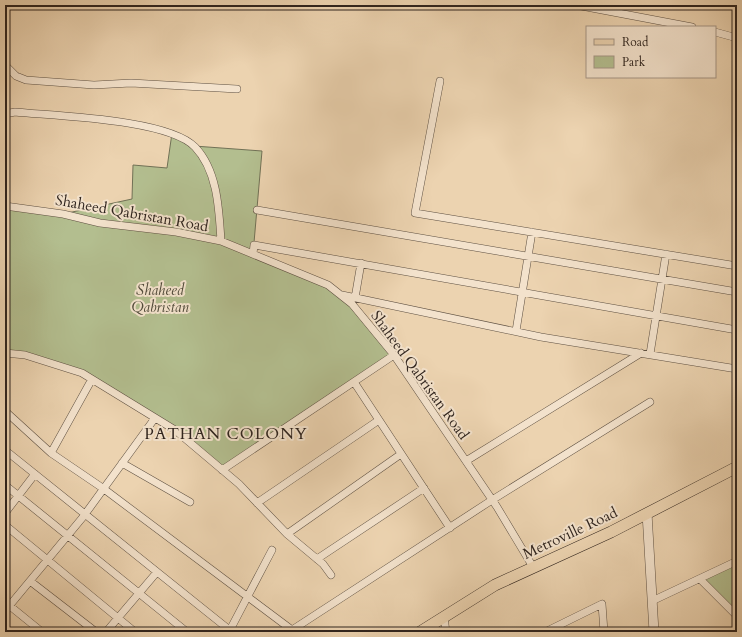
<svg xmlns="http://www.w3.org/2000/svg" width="742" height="637" viewBox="0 0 742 637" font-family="Cardo,serif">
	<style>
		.green { fill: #b3be8f; stroke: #717156 }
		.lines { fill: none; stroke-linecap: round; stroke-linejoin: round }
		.minor-casing { stroke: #5e5042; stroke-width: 8 }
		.tertiary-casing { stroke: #5e5042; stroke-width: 10 }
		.primary-casing { stroke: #2f241e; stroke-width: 12 }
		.minor { stroke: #f3e2cc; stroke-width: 7 }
		.tertiary { stroke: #f3e2cc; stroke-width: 9 }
		.primary { stroke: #ecd3b0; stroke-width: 11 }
		.labels { text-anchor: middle; stroke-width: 4; stroke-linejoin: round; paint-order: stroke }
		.street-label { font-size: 15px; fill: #2f241e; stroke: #f3e2cc }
		.park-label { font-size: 15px; font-style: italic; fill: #504a3a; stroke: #f3e2cc }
		.neighbourhood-label { font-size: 16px; letter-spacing: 1px; fill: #2f241e; stroke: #f3e2cc }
	</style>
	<rect width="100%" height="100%" fill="#ecd3b0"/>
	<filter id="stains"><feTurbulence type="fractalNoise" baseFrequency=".005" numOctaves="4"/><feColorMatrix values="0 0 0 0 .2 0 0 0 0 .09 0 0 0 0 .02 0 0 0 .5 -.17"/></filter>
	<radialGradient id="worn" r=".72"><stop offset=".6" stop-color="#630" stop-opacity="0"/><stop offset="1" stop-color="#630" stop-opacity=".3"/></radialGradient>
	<path class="green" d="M172 133 194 146 262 151 253 254 328 285 352 304 392 353 222 470 175 430 82 373 5 353V206L63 214 132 199 133 165 167 168Z
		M737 561V616L700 579Z"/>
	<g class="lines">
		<g class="minor-casing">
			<path id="minor" d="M576 5 692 27
				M715 32 737 38
				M5 65 16 76 26 80 94 85 131 83 237 89
				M440 81 415 213 737 266
				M5 114 15 112C56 116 168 119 195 147 218 171 219 211 221 241
				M5 206 63 214 100 223 176 232 221 241 328 285 352 304 394 355 497 507 533 567
				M257 210 737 292
				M253 254 254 245 737 330
				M342 295 541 337 737 369
				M355 298 361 263
				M516 331 532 232
				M5 353 25 355 82 373 175 430 239 484 287 534 323 564 331 575
				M650 354 666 254
				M354 382 450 528
				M5 411 51 453 104 489 292 630 492 500 650 402
				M5 450 232 632
				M51 453 92 379
				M466 461 641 353
				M122 463 190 502
				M222 470 394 355
				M5 485 187 632
				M257 503 379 420
				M5 513 35 474
				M5 525 135 632
				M287 534 401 454
				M317 559 424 488
				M700 579 737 616
				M30 581 96 632
				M652 601 737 561
				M5 602 42 632
				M5 611 83 517 155 418
				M444 617 446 632
				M230 630 272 550
				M106 632 157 572
				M545 632 602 604 604 632"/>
		</g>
		<g class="tertiary-casing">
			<path id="tertiary" d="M647 513 654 632"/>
		</g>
		<g class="primary-casing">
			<path id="primary" d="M420 632 495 585 611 532 737 467"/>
		</g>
		<use href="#minor" class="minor"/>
		<use href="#tertiary" class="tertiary"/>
		<use href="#primary" class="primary"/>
	</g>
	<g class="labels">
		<g class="street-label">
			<text transform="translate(132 213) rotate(10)" y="5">Shaheed Qabristan Road</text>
			<text transform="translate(420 375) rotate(54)" y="5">Shaheed Qabristan Road</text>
			<text transform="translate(570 533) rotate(-25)" y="5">Metroville Road</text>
		</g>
		<g class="park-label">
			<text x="160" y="295">Shaheed<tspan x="160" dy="17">Qabristan</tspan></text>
		</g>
		<g class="neighbourhood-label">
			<text x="226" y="439">PATHAN COLONY</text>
		</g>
	</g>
	<rect width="742" height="637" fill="none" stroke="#ecd3b0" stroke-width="20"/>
	<rect x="6" y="6" width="730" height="625" fill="none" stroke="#2f241e" stroke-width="2"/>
	<rect x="10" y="10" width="722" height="617" fill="none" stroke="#2f241e"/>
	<rect x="586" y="26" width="130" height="52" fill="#f3e2cc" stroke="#a59686"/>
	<rect x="594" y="39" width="20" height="6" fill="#ecd3b0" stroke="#a59686"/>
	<text x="622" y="46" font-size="12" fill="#2f241e">Road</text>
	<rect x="594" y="56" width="20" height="12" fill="#b3be8f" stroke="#a59686"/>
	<text x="622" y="66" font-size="12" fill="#2f241e">Park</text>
	<rect width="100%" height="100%" filter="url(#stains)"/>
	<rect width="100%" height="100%" fill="url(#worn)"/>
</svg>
